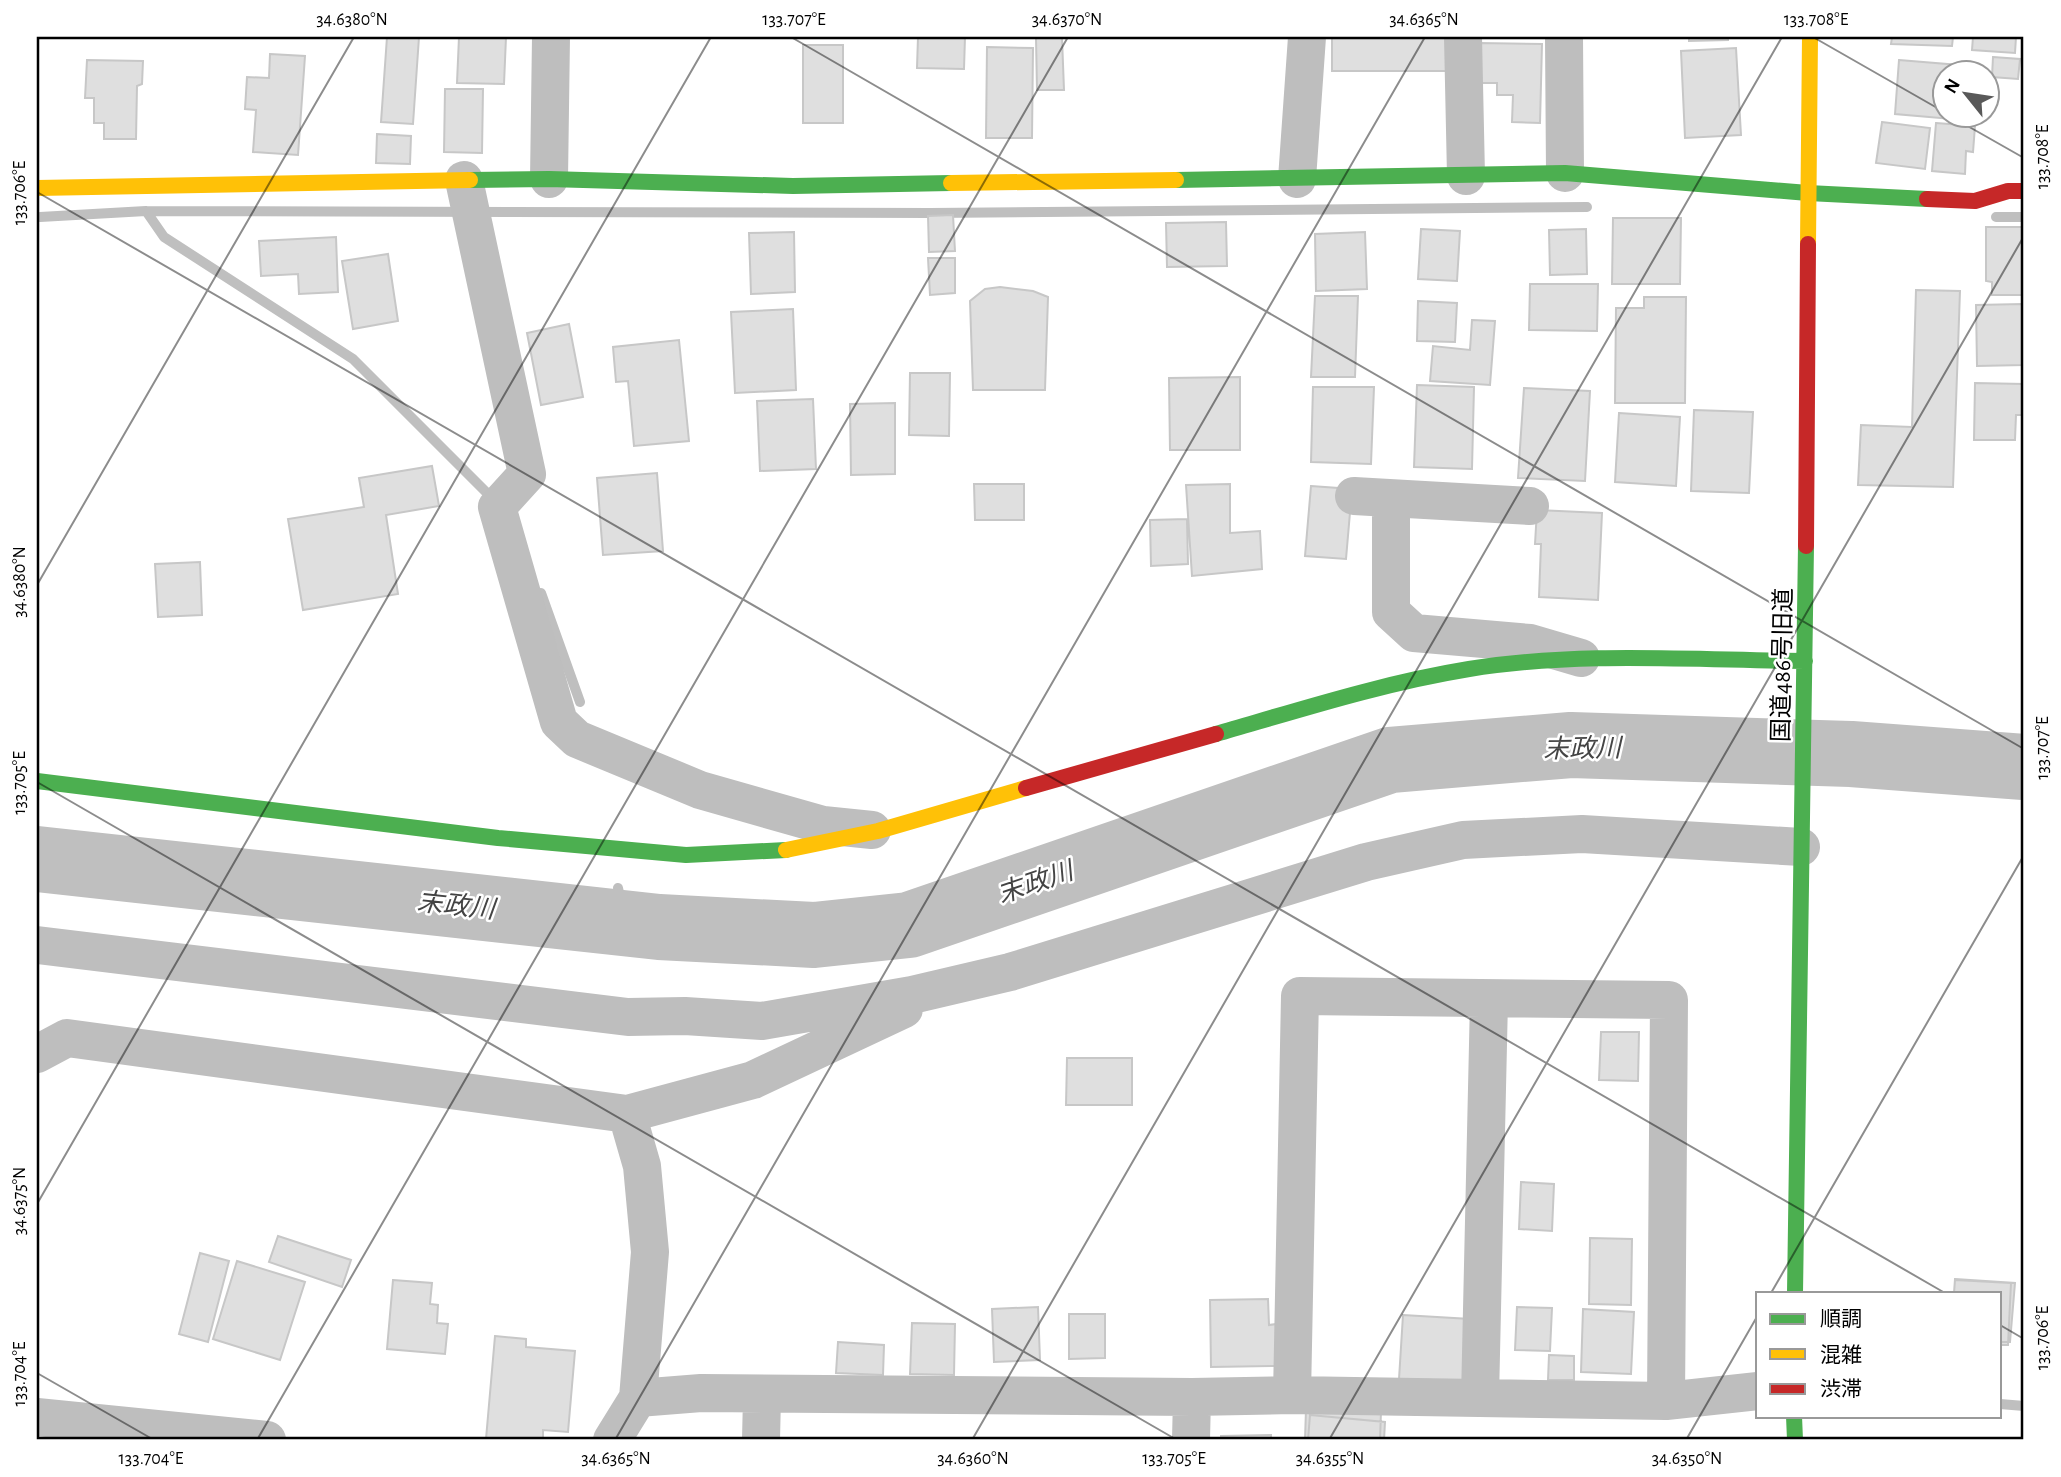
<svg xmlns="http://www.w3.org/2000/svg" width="2061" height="1477" viewBox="0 0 2061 1477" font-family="'Alegreya Sans','Noto Sans JP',sans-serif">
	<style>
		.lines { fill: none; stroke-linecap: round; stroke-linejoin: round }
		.stream { stroke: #bfbfbf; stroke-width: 10 }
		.river { stroke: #bfbfbf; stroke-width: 66 }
		.building { fill: #dfdfdf; stroke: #c7c7c7; stroke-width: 2 }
		.street { stroke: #bebebe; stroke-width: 38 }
		.fast { stroke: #4caf50; stroke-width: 16 }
		.slow { stroke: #ffc107; stroke-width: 16 }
		.jam { stroke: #c62828; stroke-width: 16 }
		.ticks { fill: none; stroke: #000; stroke-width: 2; stroke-opacity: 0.45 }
		.labels { text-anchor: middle; stroke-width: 5; stroke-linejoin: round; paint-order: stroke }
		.street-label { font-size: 24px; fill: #000; stroke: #fff }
		.water-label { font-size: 26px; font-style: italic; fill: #444; stroke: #fff }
		.neatline { fill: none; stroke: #000; stroke-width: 2.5 }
		.ticks-label { font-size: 18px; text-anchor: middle; fill: #000 }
	</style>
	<rect width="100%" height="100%" fill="#fff"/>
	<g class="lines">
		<path class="stream" d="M146 211 164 237 353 359 494 500
			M40 217 146 211 930 213 1587 207
			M1996 217H2024
			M541 593 580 702
			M618 888 626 924
			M2000 1404 2024 1406"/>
		<path class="river" d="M37 859 659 927 814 935 909 925 1390 760 1571 745 1851 754 2024 767"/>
	</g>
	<path class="building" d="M387 37H419L413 124 381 122Z
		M459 37H506L504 84 457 83Z
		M918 37H965L964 69 917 68Z
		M1332 37H1449V71H1332Z
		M1689 37H1728V40L1689 41Z
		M1892 37H1953L1952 46 1891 44Z
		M1973 37H2016L2015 53 1972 50Z
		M1036 38H1062L1064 90H1037Z
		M1479 43 1542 44 1540 123 1512 122 1513 95H1497V83H1478Z
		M803 45H843V123H803Z
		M987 47 1033 48 1032 138H986Z
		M1736 48 1741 135 1685 138 1681 51Z
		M270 54 305 56 298 155 253 152 256 110 245 109 247 77 269 78Z
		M1993 57 2020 59 2018 79 1992 77Z
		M87 60 143 61 142 84 137 86 136 139H104V123H94V98H85Z
		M1899 60 1959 65 1958 74H1946V116H1963V120L1895 114Z
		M445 89H483L482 153 444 152Z
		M1882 122 1930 128 1925 169 1876 163Z
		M1936 123 1975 126 1973 152 1966 151 1965 174 1932 171Z
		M377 134 411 136 410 164 376 163Z
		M953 215 955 251 929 252 928 216Z
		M1613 218H1681L1680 284H1612Z
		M1226 222 1227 266 1167 267 1166 223Z
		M1986 227H2024V295H1992V282L1986 281Z
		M1421 229 1460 231 1457 281 1418 279Z
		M1586 229 1587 274 1550 275 1549 230Z
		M794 232 795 292 751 294 749 233Z
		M1365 232 1367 289 1316 291 1315 234Z
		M336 237 338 292 299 294 298 274 261 276 259 241Z
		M388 254 398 321 353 329 342 261Z
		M928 258H955V293L930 295Z
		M1530 284H1598L1597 331 1529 330Z
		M1000 287 1033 291 1048 297 1045 390H973L970 301 985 289Z
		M1916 290 1960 291 1953 487 1858 485 1861 425 1912 427Z
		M1315 296H1358L1355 377H1311Z
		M1644 297H1686L1685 403H1615L1616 308H1644Z
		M1418 301 1457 303 1455 342 1417 341Z
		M2022 304 2024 365 1977 366 1976 305Z
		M793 309 796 390 735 393 731 312Z
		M1472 320 1495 321 1490 385 1430 381 1433 346 1470 350Z
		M569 324 583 397 541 405 527 333Z
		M679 340 689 441 634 446 628 381 616 382 613 347Z
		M910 373H950L949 436 909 435Z
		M1240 377V450H1170L1169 378Z
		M1975 383 2024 384V415H2016L2015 440H1974Z
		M1417 385 1474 387 1472 469 1414 467Z
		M1313 387H1374L1371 464 1311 462Z
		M1524 388 1590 391 1585 481 1518 478Z
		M813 399 816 469 760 471 757 401Z
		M895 403V474L851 475 850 404Z
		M1694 410 1753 412 1749 493 1691 491Z
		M1619 413 1680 417 1676 486 1615 482Z
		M432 466 439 506 386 515 398 594 303 610 288 519 364 507 359 478Z
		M657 473 663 551 603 555 597 478Z
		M974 484H1024V520H975Z
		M1230 484V533L1260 531 1262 569 1192 576 1186 485Z
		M1311 486 1352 489 1346 559 1305 556Z
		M1537 510 1602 513 1598 600 1539 597 1541 544H1535Z
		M1187 519 1188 564 1151 566 1150 520Z
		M200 562 202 615 158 617 155 564Z
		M1601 1032H1639L1638 1081 1599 1080Z
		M1067 1058H1132V1105H1066Z
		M1521 1182 1554 1184 1552 1231 1519 1229Z
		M278 1236 351 1260 342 1287 269 1262Z
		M1590 1238 1632 1239 1631 1305 1589 1304Z
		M200 1253 229 1261 208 1342 179 1334Z
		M237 1261 305 1282 280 1360 213 1339Z
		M1955 1279 2015 1283 2010 1342H2000V1293H1954Z
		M393 1280 432 1283 430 1304 438 1305 437 1323 448 1324 445 1354 387 1349Z
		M1955 1280 2011 1283 2008 1345H2000V1293H1954Z
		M1268 1299 1269 1325 1277 1324V1366L1211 1367 1210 1300Z
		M1038 1307 1040 1360 994 1362 992 1309Z
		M1517 1307 1552 1308 1550 1351 1515 1350Z
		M1583 1309 1634 1312 1631 1374 1581 1372Z
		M1069 1314H1105V1358L1069 1359Z
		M1403 1315 1470 1319 1466 1383 1399 1379Z
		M912 1323 955 1324 954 1375 910 1374Z
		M495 1336 526 1339V1347L575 1351 568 1432 543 1430V1440L486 1439Z
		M838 1342 884 1345 883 1375 836 1373Z
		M1549 1355 1574 1356V1380H1548Z
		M1306 1409 1381 1411 1380 1440H1305Z
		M1310 1415 1385 1422 1384 1440H1308Z
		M1271 1435V1440H1221V1436Z"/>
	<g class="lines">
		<path class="street" d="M1463 37 1466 176
			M1564 37 1565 173
			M549 179 551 37
			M1297 179 1307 37
			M464 180 527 474 497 507 559 722 577 739 700 790 823 825 872 830
			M1354 496 1530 506
			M1391 501V612L1414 633 1530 643 1581 658
			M37 945 628 1017 685 1016 762 1021 912 995 1010 972 1366 862 1463 840 1582 834 1801 847
			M37 1054 67 1038 627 1114 753 1080 904 1009
			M627 1114 642 1166 650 1252 638 1398
			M1292 1395 1300 996 1669 1000 1666 1401
			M1480 1398 1489 1000
			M37 1417 267 1440
			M612 1440 638 1398 701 1393 1192 1397 1292 1395 1666 1401 1758 1391
			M761 1440 762 1396
			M1191 1440 1192 1397"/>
		<path class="fast" d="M470 180 549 179 793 186 951 183
			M1176 180 1565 173 1808 193 1927 199
			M1216 734C1299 710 1383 683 1469 669 1580 651 1694 660 1805 661
			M37 781 498 838 686 855 786 850
			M1795 1293 1806 546
			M1794 1416 1795 1440"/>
		<path class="slow" d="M951 183 1176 180
			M37 188 470 180
			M1808 244 1810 37
			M786 850 878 831 1026 788"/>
		<path class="jam" d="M1927 199 1975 201 2008 191H2024
			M1806 546 1808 244
			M1026 788 1216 734"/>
	</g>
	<path class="ticks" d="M791 37 2024 749M1813 37 1946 113M1950 116 2024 158M37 192 1945 1293M37 585 354 37M37 782 1177 1440M37 1204 711 37M1771 1293 2024 855M2000 1325 2024 1339M37 1373 154 1440M257 1440 1068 37M615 1440 1425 37M972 1440 1782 37M1329 1440 2024 236M1686 1440 1758 1315"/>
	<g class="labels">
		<g class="street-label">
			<text transform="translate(1782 665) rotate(-89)" y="8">国道486号旧道</text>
		</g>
		<g class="water-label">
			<text transform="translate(1582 748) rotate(-1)" y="9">末政川</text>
			<text transform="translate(1035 882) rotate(-19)" y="9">末政川</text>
			<text transform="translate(456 905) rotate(6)" y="9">末政川</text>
		</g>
	</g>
	<rect width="2061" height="1477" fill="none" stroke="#ffffff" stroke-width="77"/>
	<rect x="1756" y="1292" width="245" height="126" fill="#ffffff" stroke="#999999" stroke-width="2"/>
	<rect x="1770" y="1314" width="35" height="10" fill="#4caf50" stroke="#999999" stroke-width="2"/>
	<text x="1820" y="1326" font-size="21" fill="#000000">順調</text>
	<rect x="1770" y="1349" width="35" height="10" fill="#ffc107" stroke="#999999" stroke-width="2"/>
	<text x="1820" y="1362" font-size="21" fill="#000000">混雑</text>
	<rect x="1770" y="1384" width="35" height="10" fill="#c62828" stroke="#999999" stroke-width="2"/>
	<text x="1820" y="1396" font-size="21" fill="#000000">渋滞</text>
	<g transform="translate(1966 94) rotate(300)"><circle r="33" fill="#ffffff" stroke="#999999" stroke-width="2"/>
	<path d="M0-5L12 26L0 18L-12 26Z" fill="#595959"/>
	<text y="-10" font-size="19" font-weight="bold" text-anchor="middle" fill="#000000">N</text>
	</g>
	<rect x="38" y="38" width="1984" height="1400" class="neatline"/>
	<g class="ticks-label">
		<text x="352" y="25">34.6380°N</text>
		<text x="794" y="25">133.707°E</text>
		<text x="1067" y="25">34.6370°N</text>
		<text x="1424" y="25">34.6365°N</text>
		<text x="1816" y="25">133.708°E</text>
		<text transform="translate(2042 157) rotate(-90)" y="6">133.708°E</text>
		<text transform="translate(19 193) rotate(-90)" y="6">133.706°E</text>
		<text transform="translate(19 582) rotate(-90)" y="6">34.6380°N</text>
		<text transform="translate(2042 748) rotate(-90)" y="6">133.707°E</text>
		<text transform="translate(19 783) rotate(-90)" y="6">133.705°E</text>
		<text transform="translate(19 1201) rotate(-90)" y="6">34.6375°N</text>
		<text transform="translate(2042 1338) rotate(-90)" y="6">133.706°E</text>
		<text transform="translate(19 1374) rotate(-90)" y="6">133.704°E</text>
		<text x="151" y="1464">133.704°E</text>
		<text x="616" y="1464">34.6365°N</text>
		<text x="973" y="1464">34.6360°N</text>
		<text x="1174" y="1464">133.705°E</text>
		<text x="1330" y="1464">34.6355°N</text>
		<text x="1687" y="1464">34.6350°N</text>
	</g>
</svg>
